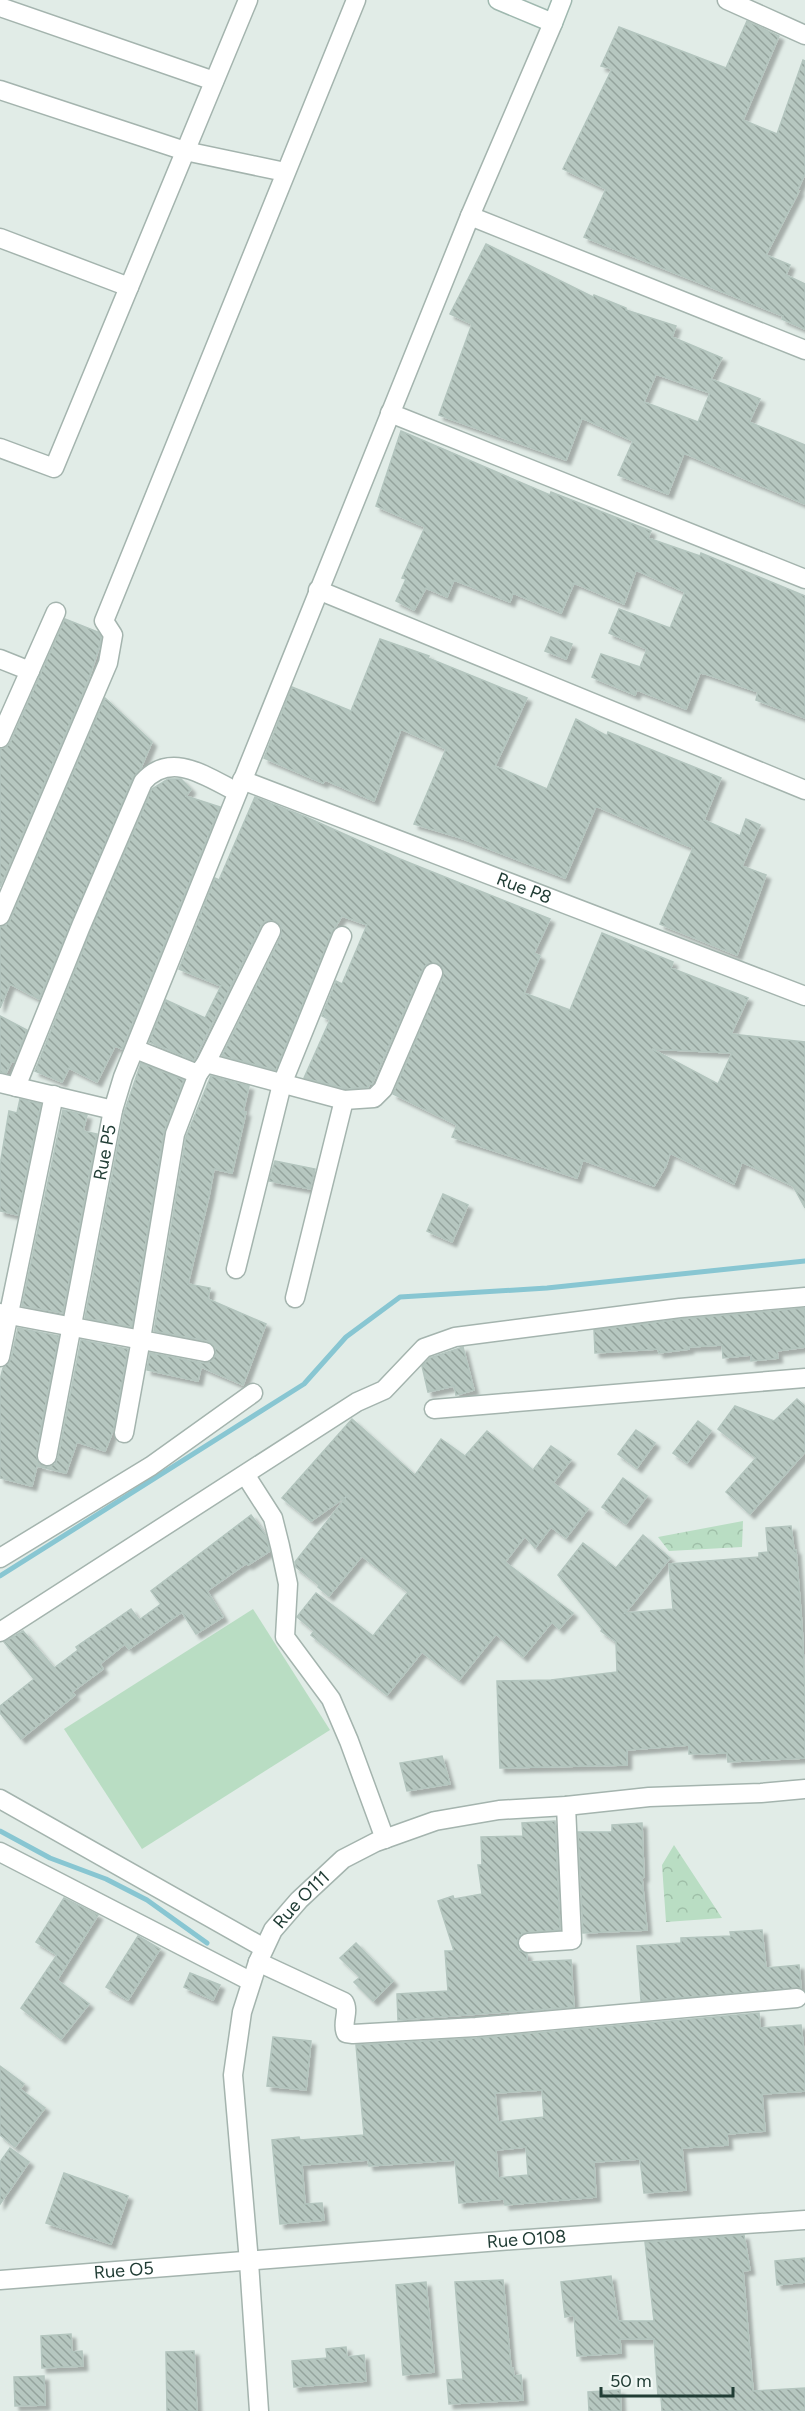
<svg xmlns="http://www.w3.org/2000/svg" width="805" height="2411" viewBox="0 0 805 2411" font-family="Figtree,sans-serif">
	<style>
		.grass { fill: #b9ddc3 }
		.park { fill: url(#park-crowns) }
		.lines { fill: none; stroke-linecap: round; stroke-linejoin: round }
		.stream { stroke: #88c6d2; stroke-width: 5 }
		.building { fill: url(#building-back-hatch); stroke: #b3c5be; stroke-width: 1.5; fill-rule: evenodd; filter: url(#shadow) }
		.street-casing { stroke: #a4b4ae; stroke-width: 21 }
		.secondary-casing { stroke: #9fb8af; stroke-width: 21 }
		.street { stroke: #fff; stroke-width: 18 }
		.secondary { stroke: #fff; stroke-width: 18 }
		.labels { text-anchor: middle; stroke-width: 5; stroke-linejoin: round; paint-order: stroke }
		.street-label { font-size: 18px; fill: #213d35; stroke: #f1f8f5 }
	</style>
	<defs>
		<pattern id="park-crowns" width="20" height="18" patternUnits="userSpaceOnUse" patternTransform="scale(1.5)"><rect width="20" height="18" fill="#b9ddc3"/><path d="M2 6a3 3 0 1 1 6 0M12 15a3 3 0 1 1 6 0" fill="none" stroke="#9fbfa8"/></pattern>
		<pattern id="building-back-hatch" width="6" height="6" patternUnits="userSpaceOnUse" patternTransform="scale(1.5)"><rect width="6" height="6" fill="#b6c7c0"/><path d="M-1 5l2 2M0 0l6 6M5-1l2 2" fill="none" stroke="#94a39d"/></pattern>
		<filter id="shadow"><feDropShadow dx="4.5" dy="4.5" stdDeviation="1.5" flood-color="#0004"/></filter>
	</defs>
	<rect width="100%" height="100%" fill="#e1ece7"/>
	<path class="grass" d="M253 1609 330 1730 142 1849 64 1729Z"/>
	<path class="park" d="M743 1521 742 1547 669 1551 658 1537Z
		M674 1845 722 1918 666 1922 662 1865Z"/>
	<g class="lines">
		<path class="stream" d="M0 1576 304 1384 346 1337 400 1297 547 1288 805 1261
			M0 1831 50 1858 106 1879 147 1900 207 1943"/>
	</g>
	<path class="building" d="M747 21 779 36 743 120 777 134 803 60 805 61V174L797 191H799L766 255 790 265 786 275 805 284V329L782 319 783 316 584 237 606 189 563 169 612 69 601 66 619 27 726 68Z
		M486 244 593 297 594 295 626 308V310L676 326 672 337 722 358 711 379 760 399 749 422 805 445V504L684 453 668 494 618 475 633 441 582 418 566 460 439 415 472 324 450 314ZM656 374 710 393 698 422 644 402Z
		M401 431 550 495 551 492 651 531 648 538 700 556 701 553 805 596V718L756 700 758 692 706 674 700 673 686 709 637 690 635 695 592 677 601 654 640 667 647 649 609 633 619 609 670 628 685 592 636 570 624 604 574 583 561 613 513 593 510 602 454 580 447 597 426 588 414 610 396 601 406 579 402 578 425 527 376 506Z
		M65 619 98 632 101 637 100 645 88 681 0 887V749L6 747 10 743Z
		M551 637 572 644 566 659 545 651Z
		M380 639 429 656 428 658 527 698 495 766 547 789 576 719 607 736 608 732 721 778 704 820 740 836 746 819 760 825 742 866 766 875 737 955 660 924 693 848 596 806 565 878 461 838 414 824 446 749 401 729 374 801 325 780 323 783 264 758 292 687 351 711Z
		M105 698 152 742 140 770 133 778 39 999 10 984 0 1008V927L6 925 10 920Z
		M168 779H181L191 789 186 796 220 807 122 1049 115 1046 97 1082 69 1068 62 1082 35 1071 91 930 152 789Z
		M255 797 306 817 400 859 550 919 534 953 540 956 524 993 570 1010 602 933 673 962 671 968 748 998 731 1034 805 1042V1208L793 1186 742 1162 734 1184 670 1153 666 1166 654 1186 583 1160 577 1178 452 1137 457 1125 393 1094 443 977 442 967 437 963 427 964 423 969 372 1084 370 1083 368 1087 347 1089 304 1078 330 1020 322 1016 336 981 342 984 367 925 342 916 332 932 276 1070 222 1056 281 936V925L275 921H265L261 926 194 1060 149 1042 166 1000 205 1018 221 986 179 969 215 878 219 880ZM652 1049 732 1053 718 1084Z
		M0 1016 27 1030 14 1062 12 1061 6 1073 0 1072Z
		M141 1063 184 1080 164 1132 132 1327 85 1318 124 1113Z
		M211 1076 249 1086 243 1112H246L232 1173 214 1169 209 1196 188 1284 210 1288 208 1299 266 1324 243 1385 201 1367 198 1381 147 1370 150 1353 203 1363 209 1362 216 1355 215 1348 208 1341 154 1331 186 1137Z
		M20 1099 41 1104 18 1215 0 1211V1165L9 1111 17 1113Z
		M63 1110 87 1115 83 1131 97 1134 63 1313 22 1306Z
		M275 1161 315 1169 310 1189 269 1181Z
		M443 1194 468 1205 452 1242 427 1231Z
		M805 1308V1347L777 1351 778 1358 751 1361V1355L723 1358 722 1345 689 1347V1349L659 1353 658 1349 595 1353 594 1330 681 1319Z
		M18 1328 59 1336 36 1454 39 1464 45 1467 55 1464 58 1458 81 1340 128 1349 114 1428 105 1451 77 1442 66 1473 37 1466 32 1486 0 1478V1380L3 1368 11 1359Z
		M463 1347 474 1390 456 1395 454 1386 428 1392 422 1366 430 1358Z
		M797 1399 805 1406V1452L750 1514 726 1492 756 1458 718 1429 735 1406 774 1421Z
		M352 1419 415 1475 441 1439 465 1456 487 1431 533 1470 551 1446 571 1460 553 1483 588 1509 566 1538 551 1527 535 1548 525 1536 505 1562 573 1613 559 1629 552 1622 523 1657 496 1634 459 1680 422 1652 387 1695 311 1635 314 1631 297 1617 316 1593 373 1636 408 1592 362 1556 329 1596 318 1587 319 1585 296 1567 295 1562 347 1496 311 1521 282 1498Z
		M698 1421 711 1431 687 1463 673 1453Z
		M636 1430 655 1443 637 1468 618 1454Z
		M623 1478 647 1496 626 1524 602 1507Z
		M251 1515 265 1534 270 1551 248 1565 247 1563 207 1591 223 1617 196 1634 182 1612 129 1649 125 1644 100 1664 103 1669 72 1692 75 1695 21 1739 0 1713V1706L34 1679 4 1642 23 1631 54 1668 78 1650 76 1647 131 1609 139 1620 161 1604 151 1591Z
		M791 1526 794 1550H796L802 1626 805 1692V1758L728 1762 727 1753 689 1754V1745L627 1750V1765L500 1768 497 1681 551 1680 617 1672 616 1642 601 1631 602 1629 558 1575 583 1543 616 1568 643 1535 670 1558 625 1613 673 1609 669 1564 759 1557V1553L768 1552 766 1528Z
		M442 1756 450 1784 407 1791 400 1763Z
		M555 1821 560 1930 522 1933 518 1939 517 1944 519 1950 527 1954V1962L571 1960 574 2007 398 2020 397 1994 448 1991 445 1951H454L438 1901 453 1896 454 1899 482 1894 478 1865H482L481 1837 523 1836 522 1823Z
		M642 1823 644 1877 642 1878 647 1930 583 1933 578 1832H612V1825Z
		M64 1898 98 1915 57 1980 89 2004 61 2039 21 2008 57 1955 36 1942Z
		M762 1930 766 1968 799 1965 801 1988 641 2001 637 1946 681 1943V1938L731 1936 730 1932Z
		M138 1936 160 1949 128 2000 106 1987Z
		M356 1943 393 1981 373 2001 354 1982 360 1977 340 1958Z
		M190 1973 220 1985 213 2000 184 1987Z
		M759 2013 760 2028 801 2025 805 2061V2091L762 2094 765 2131 727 2134 728 2145 682 2148 686 2190 644 2193 640 2159 594 2162 596 2197 505 2205 504 2199 459 2203 455 2160 369 2166 368 2160 302 2165 305 2204 322 2203 324 2220 280 2224 272 2140 299 2137 300 2140 364 2135 356 2045 477 2038ZM542 2090 544 2117 498 2122 495 2093ZM526 2147 528 2175 498 2178 496 2150Z
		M273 2037 311 2041 306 2090 267 2086Z
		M0 2066 24 2084 20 2089 45 2108 15 2147 0 2135Z
		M10 2148 29 2162 0 2204V2162Z
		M64 2173 128 2196 111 2244 46 2223Z
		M744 2235 750 2270 743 2271 753 2391 805 2388V2411H662L661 2396H658L654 2339H620L621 2353 577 2356 574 2315 565 2317 561 2282 611 2276 618 2321H654L645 2242Z
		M805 2258V2282L777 2285 775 2261Z
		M503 2280 511 2368H513L514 2376 521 2375 523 2400 449 2404 447 2380 463 2379 455 2282Z
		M426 2282 434 2372 403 2375 396 2285Z
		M71 2334 72 2352 82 2351 83 2366 42 2368 41 2336Z
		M346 2347 347 2357 364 2355 366 2381 294 2387 292 2361 327 2358 326 2349Z
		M194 2351 197 2411H167L166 2352Z
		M44 2376 45 2405 15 2406 14 2377Z
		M620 2390 621 2411H589L588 2392Z"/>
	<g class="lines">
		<g class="street-casing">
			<g id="street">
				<path d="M727 0 805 35"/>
				<path d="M0 7 214 81"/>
				<path d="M0 90 185 151 285 172"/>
				<path d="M470 216 805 350"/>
				<path d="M0 238 129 287"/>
				<path d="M390 413 805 579"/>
				<path d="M0 448 54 468 248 0"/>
				<path d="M318 590 805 790"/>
				<path d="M0 659 30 671"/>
				<path d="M0 738 56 612"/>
				<path id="s1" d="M242 780 805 996"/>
				<path d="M0 916 108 663 113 635 104 621 356 0"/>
				<path d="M135 1049 198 1074 206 1063 344 1100 374 1098 383 1089 433 973"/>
				<path d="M206 1063 271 931"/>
				<path d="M0 1083 113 1110"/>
				<path d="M16 1087 81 926 143 782C171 750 207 777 237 792"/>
				<path d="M236 1269 282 1084 342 936"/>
				<path d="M295 1298 344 1100"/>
				<path d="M0 1313 205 1352"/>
				<path d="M0 1357 54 1095"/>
				<path d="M434 1409 805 1378"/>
				<path d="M124 1433 141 1339 175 1134 198 1074"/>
				<path id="s2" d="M47 1456 113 1110 123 1077 470 216 553 23"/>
				<path d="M246 1476 273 1518 280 1546 288 1584 285 1637 331 1699 349 1741 385 1839"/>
				<path d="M0 1558 151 1466 253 1393"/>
				<path d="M0 1632 357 1402 384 1390 424 1348 455 1337 680 1308 805 1297"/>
				<path d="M0 1799 264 1948"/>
				<path d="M0 1852 250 1981"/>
				<path d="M528 1943 572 1940 566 1806"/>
				<path d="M258 1962 344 2002C350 2012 341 2023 346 2033L353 2034 476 2027 797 1998"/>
				<path id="s3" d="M0 2280 513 2240 805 2220"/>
				<path id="s4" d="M259 2411 249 2262 233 2075 242 2012 258 1962 273 1930 299 1900 343 1859 376 1842 435 1821 499 1810 566 1806 649 1797 761 1793 805 1789"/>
			</g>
		</g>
		<g class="secondary-casing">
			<path id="secondary" d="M498 0 553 23 562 0"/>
		</g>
		<use href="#street" class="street"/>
		<use href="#secondary" class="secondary"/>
	</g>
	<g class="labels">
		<g class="street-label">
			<text dy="6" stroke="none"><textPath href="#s1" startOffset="302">Rue P8</textPath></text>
			<text dy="6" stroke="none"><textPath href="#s2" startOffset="309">Rue P5</textPath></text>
			<text dy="6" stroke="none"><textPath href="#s4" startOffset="530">Rue O111</textPath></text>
			<text dy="6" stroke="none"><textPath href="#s3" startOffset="528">Rue O108</textPath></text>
			<text dy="6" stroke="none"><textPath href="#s3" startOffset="124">Rue O5</textPath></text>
		</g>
	</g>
	<path d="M601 2387v9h132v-9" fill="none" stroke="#213d35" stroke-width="3"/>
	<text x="610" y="2387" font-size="18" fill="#213d35" stroke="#f1f8f5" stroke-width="4.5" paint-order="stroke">50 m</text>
</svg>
